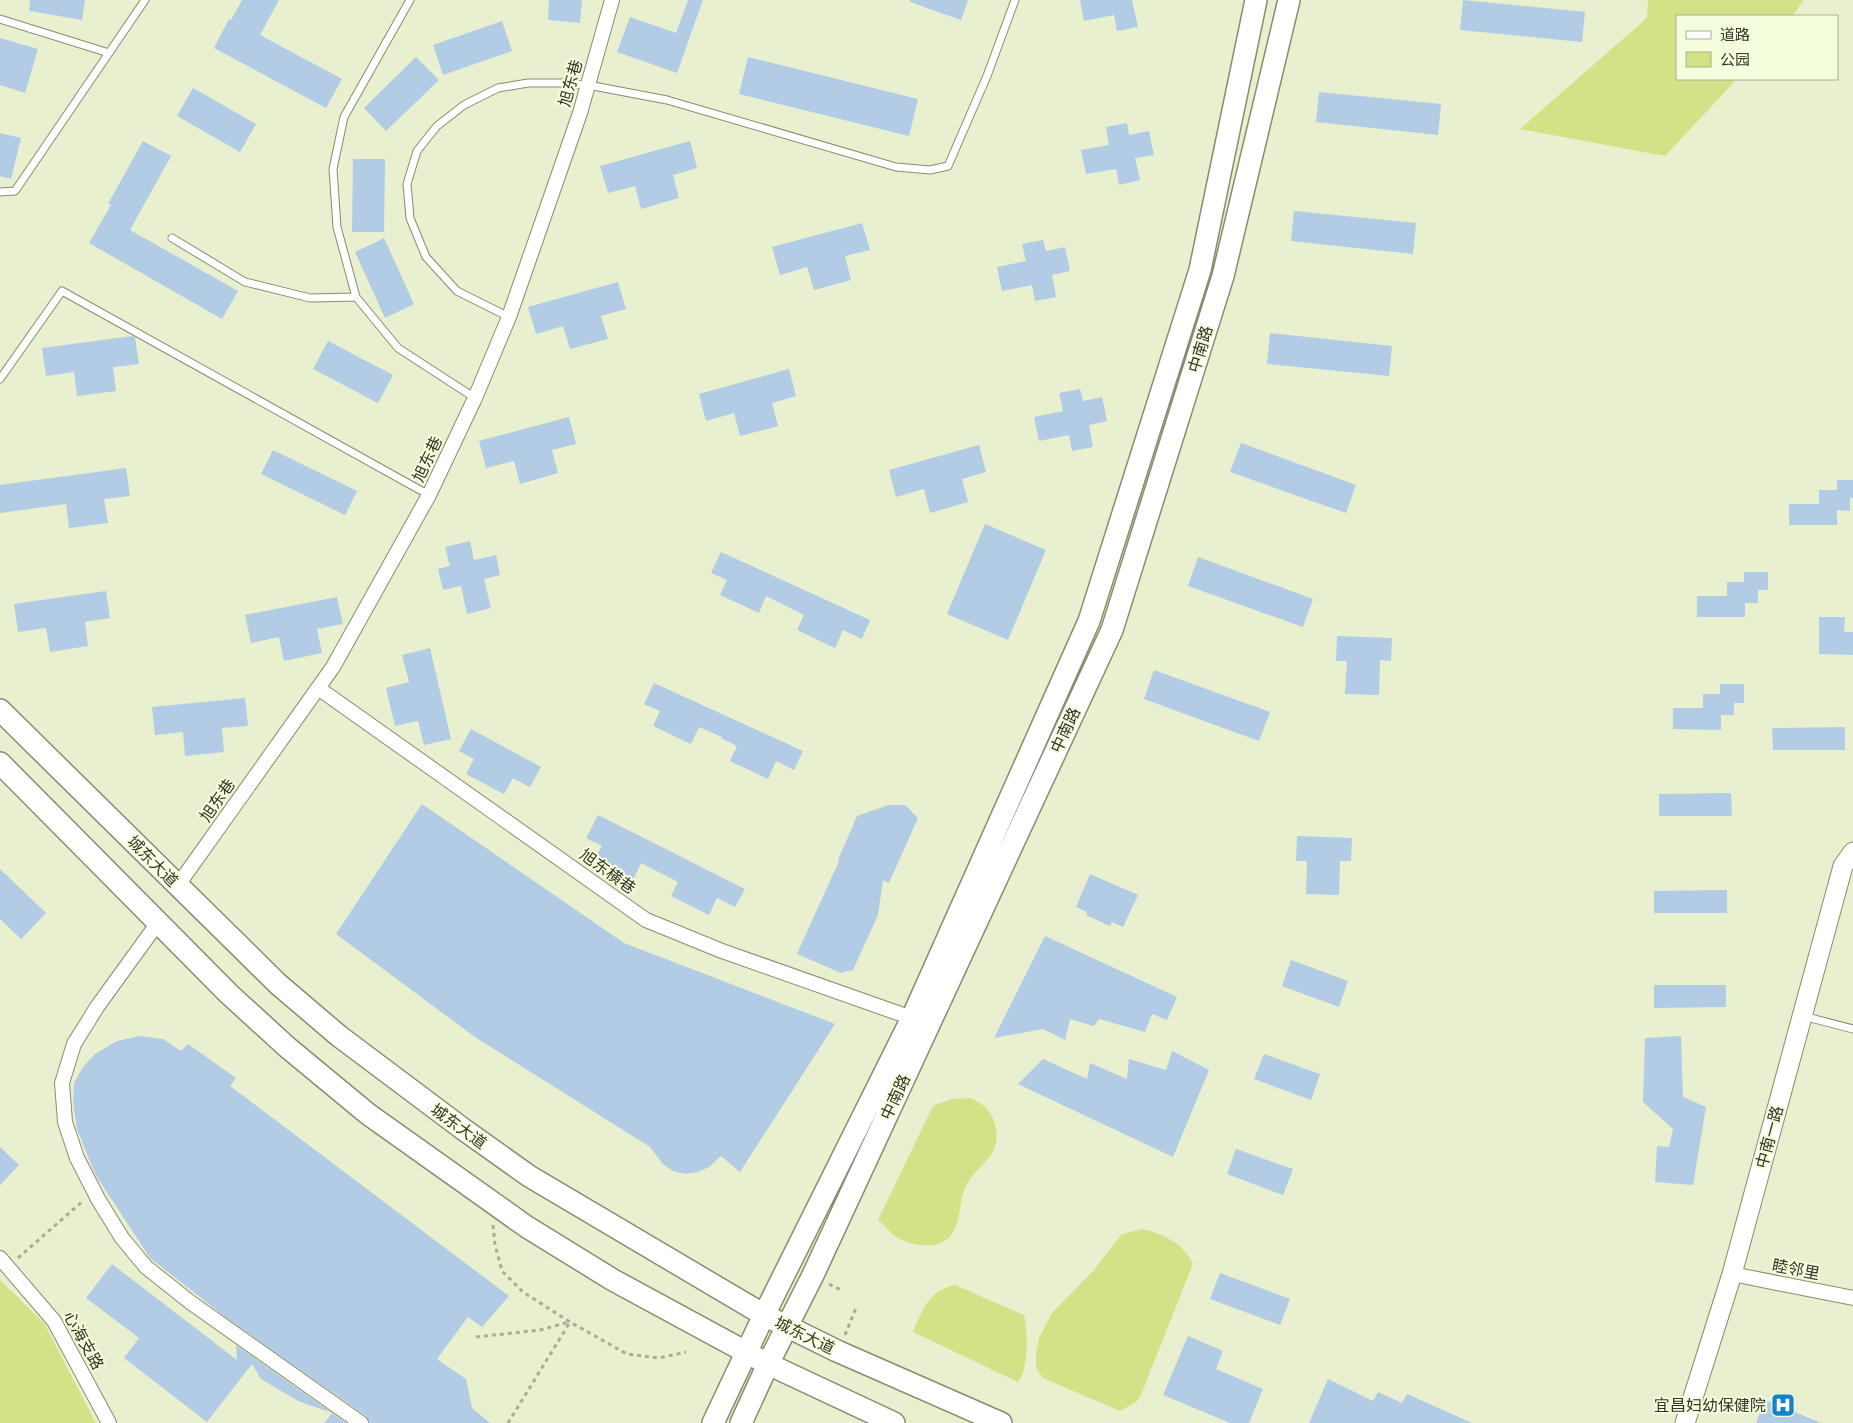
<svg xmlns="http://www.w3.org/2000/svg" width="1853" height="1423" viewBox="0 0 1853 1423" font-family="Raleway,'Noto Sans SC',sans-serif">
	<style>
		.green { fill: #d1e386 }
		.building { fill: #b1cce4 }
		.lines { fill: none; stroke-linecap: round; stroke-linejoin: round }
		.lane-casing { stroke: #868d6f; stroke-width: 9 }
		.street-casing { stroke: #868d6f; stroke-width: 16 }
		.secondary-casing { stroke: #868d6f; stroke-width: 21 }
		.primary-casing { stroke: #868d6f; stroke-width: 24 }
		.path { stroke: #a7ad93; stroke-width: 3; stroke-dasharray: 4 4; stroke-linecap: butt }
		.lane { stroke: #fff; stroke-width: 7 }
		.street { stroke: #fff; stroke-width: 14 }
		.secondary { stroke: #fff; stroke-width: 19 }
		.primary { stroke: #fff; stroke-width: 21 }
		.labels { text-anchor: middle; stroke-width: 4; stroke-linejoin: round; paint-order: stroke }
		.street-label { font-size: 16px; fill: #323528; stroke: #f5fedc }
		.poi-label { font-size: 16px; fill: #323528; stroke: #f5fedc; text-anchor: end }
	</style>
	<rect width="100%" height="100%" fill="#e8f0cf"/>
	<path class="green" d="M1648 0H1804L1792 16H1677V79H1737L1665 156 1520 129 1647 18Z
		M971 1098C976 1101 981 1103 984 1106 997 1117 1001 1142 991 1155 982 1167 971 1174 965 1188 959 1203 961 1219 953 1232 943 1251 914 1247 898 1238 891 1234 884 1225 878 1220L933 1106 952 1099Z
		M1143 1229C1165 1235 1183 1243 1193 1264L1141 1395 1136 1402 1120 1411 1043 1378 1036 1368V1353L1039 1338 1052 1313 1093 1271 1122 1234Z
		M0 1280 44 1323 96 1423H0Z
		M955 1285 1024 1315C1028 1333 1029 1368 1018 1382L913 1332C923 1309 928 1291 955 1285Z"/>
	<path class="building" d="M30 0H85L82 20 29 11Z
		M242 0H279L260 35 342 79 326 108 214 48 229 19 231 20Z
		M549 0H582L580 23 548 20Z
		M688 0H703L677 73 617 52 630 17 676 33Z
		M910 0H968L961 20 910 2Z
		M1080 0H1132L1138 27 1117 31 1114 15 1084 21Z
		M1463 0 1585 12 1582 42 1460 30Z
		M502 21 512 51 443 75 433 45Z
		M0 38 38 49 25 93 0 85Z
		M416 57 439 80 386 131 364 108Z
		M748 57 918 99 909 136 739 94Z
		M193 88 256 124 240 152 177 116Z
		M1319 92 1441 104 1438 135 1316 122Z
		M1127 123 1129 135 1149 131 1154 155 1135 158 1140 180 1119 185 1116 169 1086 174 1081 150 1109 145 1106 127Z
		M0 133 21 138 11 179 0 176Z
		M143 141 171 156 130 230 238 291 222 319 89 243 111 205 108 204Z
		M690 141 697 168 673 175 679 198 641 209 635 186 608 193 600 166Z
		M353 159H385L384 232H352Z
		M1294 211 1416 223 1413 254 1291 241Z
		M862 223 870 250 845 256 851 280 814 290 807 267 780 275 772 247Z
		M384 238 414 304 385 318 355 252Z
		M1043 240 1046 251 1065 247 1070 271 1052 275 1056 297 1035 301 1032 285 1002 291 997 267 1026 261 1022 244Z
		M618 282 626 309 601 316 608 339 570 349 563 326 536 334 528 307Z
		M1270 333 1392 346 1389 376 1267 364Z
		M133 336 135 338 139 364 113 367 116 391 77 396 74 372 46 376 42 348Z
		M328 341 393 375 378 403 313 369Z
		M789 369 796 396 772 403 778 426 740 436 734 413 706 421 699 394Z
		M1080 389 1083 401 1102 397 1107 421 1089 425 1093 447 1072 451 1069 435 1039 441 1034 417 1063 411 1059 393Z
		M569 417 576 444 552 450 558 473 520 484 514 461 486 468 479 441Z
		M1241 443 1356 485 1346 513 1230 472Z
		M979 445 986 472 962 479 968 502 930 513 924 489 896 497 889 470Z
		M273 450 357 491 345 515 261 474Z
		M126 468 130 496 104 499 108 523 69 528 66 504 0 513V485Z
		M1837 480H1853V498H1850V511L1837 510V525H1789V504H1819V490H1837Z
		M985 524 1046 550 1008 640 947 614Z
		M470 541 474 560 496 555 500 575 484 579 491 608 467 614 461 586 443 590 438 569 450 566 445 547Z
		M721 552 870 620 862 639 843 630 835 648 797 630 804 615 766 596 759 613 720 595 727 580 711 573Z
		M1198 557 1313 599 1303 627 1188 586Z
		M1744 572H1768V590H1758V603H1745V617H1697V596H1727V582H1744Z
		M106 591 110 618 85 622 88 646 50 652 46 628 18 632 14 604Z
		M337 597 343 624 317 629 322 653 284 661 279 637 251 643 245 615Z
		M1819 617H1845L1844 632H1853V655L1819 654Z
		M1337 636 1392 638 1391 661 1380 660 1379 695 1345 694 1347 661H1336Z
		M430 648 451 739 424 745 418 721 395 726 386 688 409 682 402 655Z
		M1154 670 1270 712 1259 741 1144 699Z
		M654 683 803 751 794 770 776 761 768 779 730 761 737 746 721 738 722 737 699 727 691 744 653 726 660 711 644 704Z
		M1720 684H1744V703H1734V715H1721V730L1673 729V708H1703V694H1720Z
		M245 698 248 726 222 728 224 752 185 756 183 732 155 735 152 707Z
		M1845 727V750H1773L1772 728Z
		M471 729 541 767 530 787 513 778 504 794 466 774 474 759 459 751Z
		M1731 793 1732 816H1659V794Z
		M422 804 624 943 835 1024 740 1172 721 1156 709 1167 698 1172 685 1174 673 1171 663 1164 650 1147 475 1037 336 934Z
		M889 805H905L918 818 889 883 883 880 878 915 853 970 841 973 797 954 839 861 838 860 857 816Z
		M598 815 745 889 735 907 717 898 709 915 671 896 678 882 641 863 633 880 594 860 602 846 586 838Z
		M1297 836 1352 838 1351 861H1340L1339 895 1306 894 1307 861H1296Z
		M0 869 46 913 21 939 0 919Z
		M1090 874 1138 895 1123 927 1112 922 1110 926 1086 915 1087 912 1076 907Z
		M1727 890V913H1654V891Z
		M1045 936 1177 997 1167 1020 1152 1014 1145 1032 1099 1019 1094 1026 1070 1019 1065 1040 1043 1029 994 1038Z
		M1291 960 1348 981 1339 1007 1282 986Z
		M1654 985H1726V1007L1654 1008Z
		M140 1036 163 1039 181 1051 188 1044 236 1078 230 1086 509 1296 482 1327 468 1317 437 1359 466 1379 472 1408 490 1423H370L366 1416 224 1316 150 1258 95 1174 77 1129 73 1103 74 1083 83 1067 95 1054 117 1041Z
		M1681 1036 1683 1097 1706 1107 1693 1185 1655 1182 1657 1146 1669 1147 1673 1129 1643 1102 1645 1038Z
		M1172 1051 1209 1070 1173 1157 1018 1084 1043 1059 1087 1079 1090 1063 1127 1079 1129 1059 1166 1070Z
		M1264 1054 1320 1074 1311 1100 1254 1079Z
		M0 1147 19 1165 0 1185Z
		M1236 1149 1293 1169 1283 1195 1227 1174Z
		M112 1264 237 1360 236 1345 346 1423H324L332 1413 298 1401 261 1379 252 1364 207 1422 124 1358 139 1338 86 1298Z
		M1220 1273 1290 1299 1280 1325 1210 1299Z
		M1188 1336 1223 1351 1216 1369 1263 1389 1249 1423H1230L1163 1395Z
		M1328 1379 1373 1401 1378 1392 1402 1403 1407 1394 1472 1423H1309Z
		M1765 1400 1821 1423H1756Z"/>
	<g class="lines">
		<g class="lane-casing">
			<path id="lane" d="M410 0 344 117 333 169 337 227 356 297 398 348 475 398
				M0 19 109 53
				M0 192 15 191 145 0
				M172 238 245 282 310 298 356 297
				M509 317 457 291 426 257 410 218 407 184 417 151 437 126 464 105 498 88 528 83H562L588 85 667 100 896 167 930 170 948 166 987 76 1015 0
				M0 379 62 291 429 495
				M1803 1016 1853 1029"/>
		</g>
		<g class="street-casing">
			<path id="street" d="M318 688 646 920 722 951 912 1018
				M178 885 333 667 429 495 475 398 509 317 580 113 612 0
				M157 924 97 1007 74 1044 62 1083 65 1122 77 1158 98 1199 122 1238 146 1267 190 1302 361 1423
				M0 1258 54 1321 109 1423
				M1732 1274 1853 1298"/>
		</g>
		<g class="secondary-casing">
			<path id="secondary" d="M1685 1423 1732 1274 1843 866 1853 852"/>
		</g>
		<g class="primary-casing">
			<path id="primary" d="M0 710 278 984 339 1036 463 1129 529 1176 764 1315 837 1351 1001 1423
				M0 763 229 994 287 1047 368 1114 527 1227 613 1280 768 1364 894 1423
				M713 1423 764 1315 912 1018 1089 621 1200 270 1256 0
				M741 1423 768 1364 813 1275 1112 630 1223 276 1289 0"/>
		</g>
		<path class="path" d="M493 1225 495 1245 502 1271 523 1292 570 1322 627 1354 659 1358 686 1352
			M18 1258 84 1200
			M829 1284 841 1290
			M845 1335 856 1308
			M476 1337 540 1330 569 1322
			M508 1423 570 1322"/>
		<use href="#lane" class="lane"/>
		<use href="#street" class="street"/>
		<use href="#secondary" class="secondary"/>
		<use href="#primary" class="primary"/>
	</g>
	<defs>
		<g id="hospital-square" transform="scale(1.25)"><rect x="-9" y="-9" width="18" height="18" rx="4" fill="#1581cb" stroke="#f5fedc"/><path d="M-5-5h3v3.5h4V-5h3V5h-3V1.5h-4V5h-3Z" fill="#fff"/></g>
	</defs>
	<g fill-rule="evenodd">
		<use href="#hospital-square" x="1783" y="1405"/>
	</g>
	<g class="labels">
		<g class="street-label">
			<text transform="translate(570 83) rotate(-74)" y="6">旭东巷</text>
			<text transform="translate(1200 349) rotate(-73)" y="6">中南路</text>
			<text transform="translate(427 459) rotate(-65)" y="6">旭东巷</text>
			<text transform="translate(1065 730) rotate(-65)" y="6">中南路</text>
			<text transform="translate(217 800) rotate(-55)" y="6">旭东巷</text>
			<text transform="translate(153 861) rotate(45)" y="6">城东大道</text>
			<text transform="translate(608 871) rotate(36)" y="6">旭东横巷</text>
			<text transform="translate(895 1097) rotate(-65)" y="6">中南路</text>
			<text transform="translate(459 1126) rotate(36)" y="6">城东大道</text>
			<text transform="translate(1769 1137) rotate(-75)" y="6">中南一路</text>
			<text transform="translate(1796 1269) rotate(11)" y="6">睦邻里</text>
			<text transform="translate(805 1335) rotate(26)" y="6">城东大道</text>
			<text transform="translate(84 1340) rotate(61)" y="6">心海支路</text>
		</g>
		<g class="poi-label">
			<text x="1766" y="1411">宜昌妇幼保健院</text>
		</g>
	</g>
	<rect x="1676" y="15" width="162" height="65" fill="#f5fedc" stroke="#a7ae94"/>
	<rect x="1686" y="31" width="25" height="8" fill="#ffffff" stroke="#a7ae94"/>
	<text x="1720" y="40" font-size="15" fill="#323528">道路</text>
	<rect x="1686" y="52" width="25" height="15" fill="#d1e386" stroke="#a7ae94"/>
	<text x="1720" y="65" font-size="15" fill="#323528">公园</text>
</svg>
